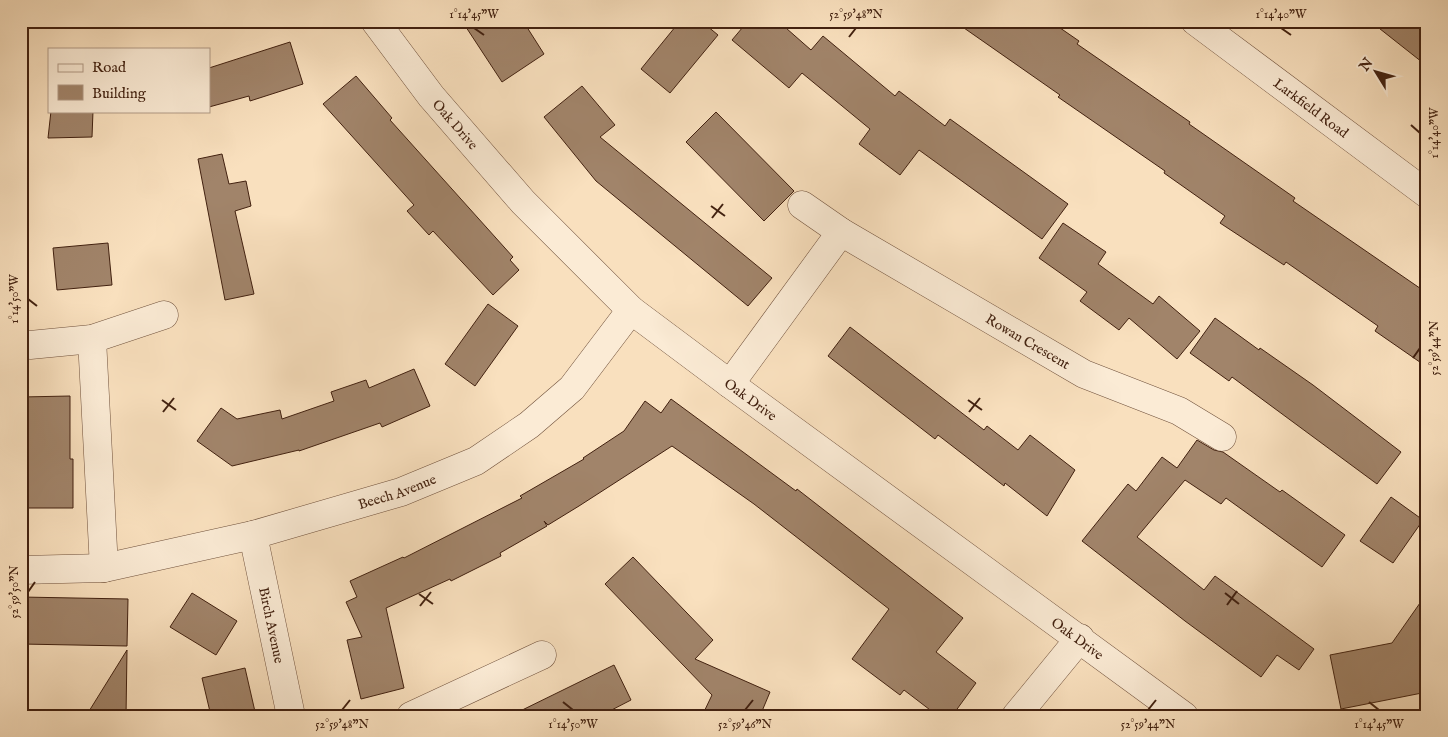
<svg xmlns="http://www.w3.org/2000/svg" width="1448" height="737" viewBox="0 0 1448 737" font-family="'IM FELL English',serif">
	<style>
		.building { fill: #a1846a; stroke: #422110 }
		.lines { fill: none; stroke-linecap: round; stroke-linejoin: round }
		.minor-casing { stroke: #70513c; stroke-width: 29 }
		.minor { stroke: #fbebd5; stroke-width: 28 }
		.ticks { fill: none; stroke: #422110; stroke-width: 2 }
		.labels { text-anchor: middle; stroke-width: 4; stroke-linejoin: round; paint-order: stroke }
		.street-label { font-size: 14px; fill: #422110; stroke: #fbebd5 }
		.neatline { fill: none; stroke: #422110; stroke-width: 2 }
		.ticks-label { font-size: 12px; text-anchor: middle; fill: #422110 }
	</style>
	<rect width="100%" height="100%" fill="#f9e0be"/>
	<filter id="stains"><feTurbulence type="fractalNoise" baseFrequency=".004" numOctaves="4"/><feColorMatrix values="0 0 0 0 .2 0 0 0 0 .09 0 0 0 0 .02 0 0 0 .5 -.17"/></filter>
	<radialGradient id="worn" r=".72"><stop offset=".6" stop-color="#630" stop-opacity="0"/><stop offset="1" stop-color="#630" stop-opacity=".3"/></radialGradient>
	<path class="building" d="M462 21H523L544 54 502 82Z
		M680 21H701L718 35 670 93 641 69Z
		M748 21H778L811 50 823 36 895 96 899 91 945 126 950 119 1068 204 1042 239 919 150 900 175 859 144 870 129 802 73 789 88 732 40Z
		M954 21H1050L1079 41 1077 44 1190 122 1189 124 1295 198 1293 201 1427 293V367L1375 331 1378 326 1286 262 1284 265 1220 223 1225 216 1164 173 1165 171 1058 97 1060 95Z
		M1370 21H1427V66Z
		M290 42 303 84 250 101 249 96 209 107V68Z
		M356 76 392 118 390 120 513 257 510 260 519 270 493 295 433 231 429 235 407 211 414 205 323 104Z
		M582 86 615 125 600 137 772 278 748 306 596 181 544 117Z
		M51 111H93L92 137 48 138Z
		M716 112 794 191 764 221 686 142Z
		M222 154 229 184 246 181 251 206 235 211 254 294 225 300 198 159Z
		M1063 223 1106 252 1098 264 1153 304 1159 296 1200 331 1177 359 1129 318 1119 330 1080 301 1087 292 1039 258Z
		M108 243 112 285 57 290 53 248Z
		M488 304 518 326 475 386 445 364Z
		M1215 318 1259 350 1260 348 1313 385 1401 452 1377 484 1232 377 1229 381 1190 353Z
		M850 327 984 430 987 426 1018 450 1030 435 1075 470 1047 516 1005 483 1004 486 938 435 935 439 828 356Z
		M414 369 430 406 382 427 380 423 299 451V450L232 466 197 441 221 408 237 419 280 410 282 419 334 401 331 392 366 380 369 388Z
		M70 396V459H73V508H21V397Z
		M671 399 796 491 797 489 963 618 936 652 976 683 952 716H938L904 690 900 695 852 659 889 609 754 504 672 446 579 506 548 525 544 521 547 526 500 553 501 556 451 581 450 579 386 608 404 688 361 699 347 640 362 637 346 602 357 597 350 581 403 557 404 558 522 498 520 496 584 459 583 458 624 431 645 401 661 413Z
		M1197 440 1214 450 1223 452 1280 492 1282 490 1345 535 1322 567 1226 498 1221 504 1185 480 1137 537 1204 590 1215 576 1314 649 1299 670 1277 655 1261 677 1185 621 1082 541 1128 484 1136 491 1162 457 1177 468Z
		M1391 497 1423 520 1393 563 1360 541Z
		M633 557 713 640 695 659 770 692 760 716H702L712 695 605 584Z
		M192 593 237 621 216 655 170 627Z
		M1427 593V692L1341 709 1330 655 1392 643Z
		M21 597 128 599 127 646 21 644Z
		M127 650 126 716H86Z
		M614 665 631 700 600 716H510Z
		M245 668 256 716H211L202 678Z"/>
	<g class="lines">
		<g class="minor-casing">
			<g id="minor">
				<path id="s1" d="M375 21 431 96 523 202 631 310 730 384 1184 716"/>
				<path id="s2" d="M1195 21 1427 194"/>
				<path id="s3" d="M802 205 841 232 1084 374 1179 411 1222 437"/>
				<path d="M92 339 104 568"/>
				<path d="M30 345 92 339 164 315"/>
				<path d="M730 384 841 232"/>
				<path id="s4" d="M253 535 291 716"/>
				<path id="s5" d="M21 570 104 568 253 535 401 492 476 461 529 425 572 388 631 310"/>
				<path d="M411 716 542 655"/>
				<path d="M1016 716 1080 638"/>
			</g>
		</g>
		<use href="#minor" class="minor"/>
	</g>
	<path class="ticks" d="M474 28 484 35M1281 28 1291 35M849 37 856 28M1411 125 1420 133M711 206 725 216M712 218 723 204M28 299 37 306M1413 358 1420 348M162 400 176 410M968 400 982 410M163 412 174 398M969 412 980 398M28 592 35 582M1225 593 1239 604M419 594 433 604M1227 605 1237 591M420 606 431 592M563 702 573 710M1369 702 1379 710M342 710 350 700M745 710 753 700M1148 710 1156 700"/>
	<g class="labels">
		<g class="street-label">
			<text dy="5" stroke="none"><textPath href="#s2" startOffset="145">Larkfield Road</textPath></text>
			<text dy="5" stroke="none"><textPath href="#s1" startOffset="131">Oak Drive</textPath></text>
			<text dy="5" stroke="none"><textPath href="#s3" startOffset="264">Rowan Crescent</textPath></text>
			<text dy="5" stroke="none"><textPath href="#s1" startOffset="536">Oak Drive</textPath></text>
			<text dy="5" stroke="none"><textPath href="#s5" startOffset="386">Beech Avenue</textPath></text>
			<text dy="5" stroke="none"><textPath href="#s4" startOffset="92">Birch Avenue</textPath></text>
			<text dy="5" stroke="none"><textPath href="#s1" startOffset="941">Oak Drive</textPath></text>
		</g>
	</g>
	<rect width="1448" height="737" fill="none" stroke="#f9e0be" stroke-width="55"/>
	<rect x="48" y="48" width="162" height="65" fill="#fbebd5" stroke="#b19a86"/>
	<rect x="58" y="64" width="25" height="8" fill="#fbebd5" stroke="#b19a86"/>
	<text x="92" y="72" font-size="15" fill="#422110">Road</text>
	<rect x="58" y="85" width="25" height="15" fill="#a1846a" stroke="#b19a86"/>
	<text x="92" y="98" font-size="15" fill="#422110">Building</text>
	<g transform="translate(1376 72) rotate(307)" stroke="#fbebd5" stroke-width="4" paint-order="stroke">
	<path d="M0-4L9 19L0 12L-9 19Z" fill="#422110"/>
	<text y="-8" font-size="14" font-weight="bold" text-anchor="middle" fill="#422110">N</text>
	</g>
	<rect x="28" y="28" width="1392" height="682" class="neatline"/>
	<g class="ticks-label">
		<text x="474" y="18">1°14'45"W</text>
		<text x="856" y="18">52°59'48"N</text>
		<text x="1281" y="18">1°14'40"W</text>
		<text transform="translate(1434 133) rotate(-90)" y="4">1°14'40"W</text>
		<text transform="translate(14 299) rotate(-90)" y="4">1°14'50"W</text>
		<text transform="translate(1434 348) rotate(-90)" y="4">52°59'44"N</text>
		<text transform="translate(14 592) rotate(-90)" y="4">52°59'50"N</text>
		<text x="342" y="728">52°59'48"N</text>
		<text x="573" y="728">1°14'50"W</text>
		<text x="745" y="728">52°59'46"N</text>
		<text x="1148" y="728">52°59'44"N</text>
		<text x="1379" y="728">1°14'45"W</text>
	</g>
	<rect width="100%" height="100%" filter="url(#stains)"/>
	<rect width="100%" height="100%" fill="url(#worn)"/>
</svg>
